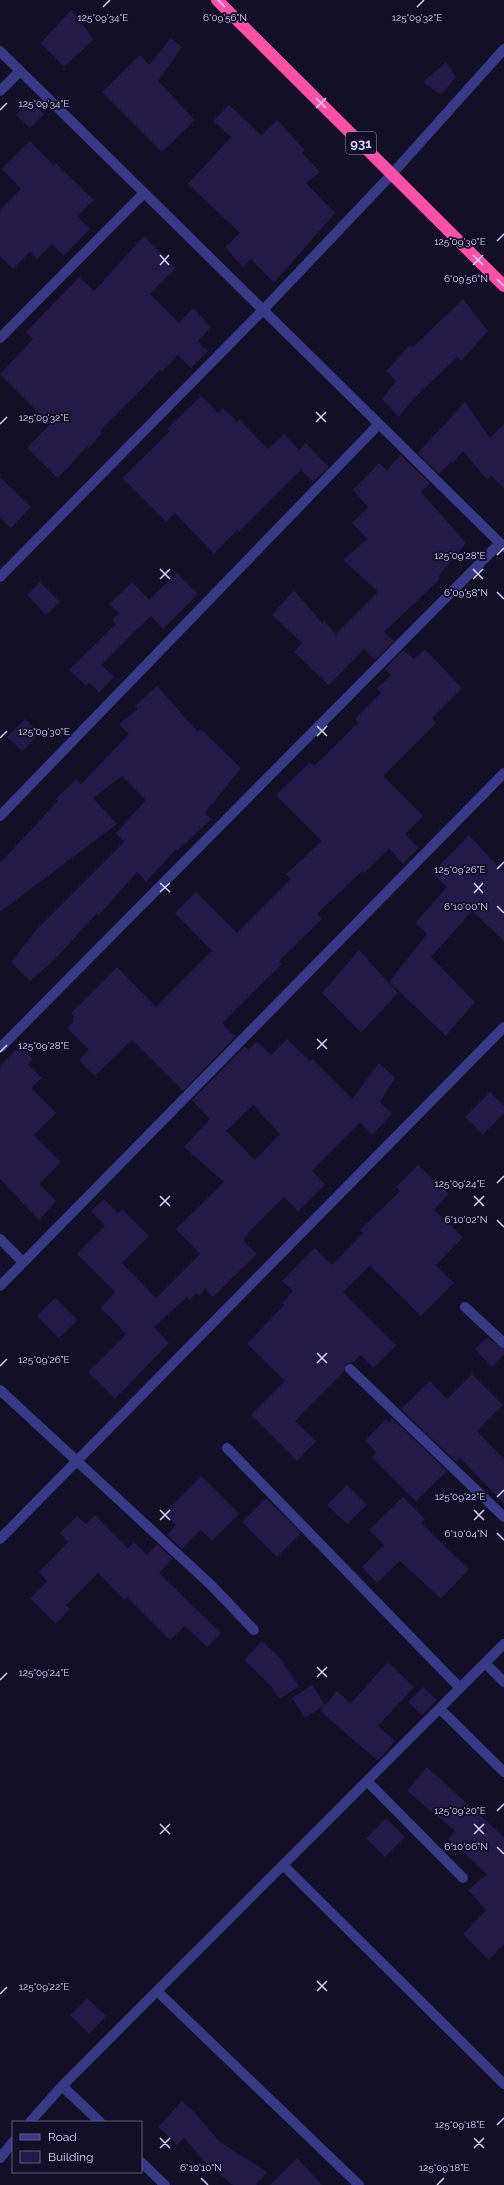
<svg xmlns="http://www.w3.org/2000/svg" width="504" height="2185" viewBox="0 0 504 2185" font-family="Raleway,sans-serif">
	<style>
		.building { fill: #231a48; fill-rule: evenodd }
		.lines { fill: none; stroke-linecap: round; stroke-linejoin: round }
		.street { stroke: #3a3986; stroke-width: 10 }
		.highway { stroke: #ff4fa6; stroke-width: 12 }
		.ticks { fill: none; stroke: #d8d4ff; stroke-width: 1.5 }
		.labels { text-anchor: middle; stroke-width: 4; stroke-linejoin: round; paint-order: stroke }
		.shield { fill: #120f26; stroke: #9d99be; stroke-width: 1 }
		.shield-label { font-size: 13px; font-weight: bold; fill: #d8d4ff }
		.ticks-label { font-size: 10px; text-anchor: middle; fill: #d8d4ff; stroke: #120f26; stroke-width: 4; stroke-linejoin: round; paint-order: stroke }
	</style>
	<rect width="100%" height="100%" fill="#120f26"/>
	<path class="building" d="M71 10 94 39 64 67 41 43Z
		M171 38 182 47 158 81 195 120 162 152 102 92 140 55 149 65Z
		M446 62 456 77 441 95 423 82Z
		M31 101 44 114 30 128 16 115Z
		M229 105 261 135 277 120 305 150 302 153 320 172 306 183 335 213 274 283 251 259 243 267 225 247 240 233 188 184 231 137 213 121Z
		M30 141 53 165 55 163 94 200 77 216 90 229 64 256 52 244 37 259 30 252 13 269 0 256V210L21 189 2 169Z
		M144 236 176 268 150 294 179 323 193 308 211 327 198 341 208 351 191 368 178 355 162 371 160 370 119 412 100 431 102 433 89 448 87 447 58 478 27 448 50 424 0 374 33 339 26 332 79 277 94 291Z
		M463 299 488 331 461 361 457 357 412 400 399 417 382 399 396 381 386 371 410 345 413 347Z
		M201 396 218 413 223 408 237 422 239 419 268 449 284 434 299 450 306 443 329 467 313 482 301 470 239 532 237 530 214 554 175 513 166 522 122 478 170 431 167 429Z
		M465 402 490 438 504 424V488L491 476 487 480 463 451 453 463 452 461 439 474 418 453Z
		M400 455 430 483 421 492 466 543 438 577 440 579 384 632 394 641 375 660 364 649 329 685 294 652 302 643 272 615 294 590 322 623 324 621 336 634 378 592 343 560 367 539 352 523 368 507 353 490 379 463 387 470Z
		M0 477 31 507 11 528 0 517Z
		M177 573 198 594 163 629 151 616 117 649 101 665 114 677 99 692 89 683 86 686 69 670 116 624 112 620 119 613 109 604 132 582 149 600Z
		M40 582 60 602 46 615 27 595Z
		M425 649 462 688 432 718 436 723 383 776 423 816 405 834 419 848 403 864 389 848 364 873 362 871 317 914 322 919 279 961 282 964 222 1023 235 1037 183 1091 132 1040 95 1076 79 1060 89 1050 67 1028 74 1021 72 1019 74 1016 71 1013 117 967 156 1007 212 951 175 913 196 892 237 933 291 879 286 874 322 841 276 795 310 762 314 766 358 723 355 719 381 693 377 688 391 675 385 669 403 650 414 659Z
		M157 686 198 732 201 729 241 768 205 813 211 819 177 851 176 849 146 882 137 872 99 915 97 913 56 958 30 981 11 962 37 929 124 842 116 833 146 800 122 776 93 798 117 824 0 912V863L58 801 56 799 76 779 81 784 129 734 119 724 138 709 135 706Z
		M25 719 40 733 22 751 7 737Z
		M469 835 504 873V941L472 911 431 957 475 1002 446 1036 389 982 427 934 415 923 447 887 432 873Z
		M359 950 398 993 361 1033 322 993Z
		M287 1039 310 1061 312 1059 352 1099 379 1063 395 1078 380 1102 392 1114 372 1135 360 1123 312 1171 325 1184 298 1211 284 1197 247 1234 248 1235 243 1240 257 1254 213 1297 205 1289 199 1296 196 1293 190 1300 187 1297 154 1327 169 1343 115 1399 88 1372 126 1334 101 1308 115 1292 77 1254 105 1226 91 1211 104 1199 118 1213 122 1209 149 1236 122 1263 156 1298 200 1254 176 1229 224 1182 184 1147 210 1119 192 1100 245 1046 248 1050 257 1041 271 1055ZM253 1105 280 1134 255 1160 226 1131Z
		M20 1046 33 1059 28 1064 42 1078 31 1088 56 1113 34 1135 61 1162 39 1184 56 1201 39 1220 0 1179V1066Z
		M490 1092 504 1106V1113L483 1135 465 1117Z
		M418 1165 449 1194 434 1210 463 1237 436 1265 454 1283 421 1316 370 1266 343 1292 396 1345 373 1368 361 1355 353 1363 346 1364 344 1372 295 1421 316 1441 297 1461 251 1415 285 1381 247 1344 284 1305 282 1303 293 1291 282 1281 315 1248 332 1265 363 1233 360 1230 400 1191 396 1187Z
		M55 1298 77 1320 59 1338 37 1316Z
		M487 1337 504 1349V1355L492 1367 475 1349Z
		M472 1374 503 1405 477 1431 504 1459V1504L460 1458 456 1462 401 1409 430 1381 447 1399Z
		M392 1418 447 1471 416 1501 372 1457 376 1452 365 1441 386 1419 389 1422Z
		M201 1476 239 1514 212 1541 201 1530 182 1549 167 1535 176 1525 164 1513Z
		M347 1485 367 1505 347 1524 327 1505Z
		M403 1497 425 1519 421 1523 469 1569 441 1599 400 1561 377 1583 362 1567 384 1545 369 1530Z
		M266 1498 301 1533 277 1557 242 1522Z
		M95 1515 128 1548 134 1542 147 1555 157 1544 173 1558 159 1573 221 1633 207 1647 185 1626 170 1640 127 1597 124 1600 98 1573 66 1605 70 1609 56 1624 30 1598 47 1581 39 1572 68 1542 60 1533 77 1516 86 1524Z
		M262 1641 279 1657 299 1686 280 1699 271 1686 244 1660Z
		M388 1662 414 1687 378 1726 395 1741 378 1761 320 1711 337 1691 351 1703Z
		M312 1685 325 1705 305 1718 292 1698Z
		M423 1687 437 1700 422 1715 408 1702Z
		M427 1767 504 1837V1944L489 1960 463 1934 486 1910 468 1890 487 1874 448 1839 455 1831 407 1791Z
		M386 1818 405 1837 385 1857 366 1838Z
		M87 1998 106 2016 89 2034 70 2015Z
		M182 2101 195 2113 220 2142 267 2172 256 2185H233L205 2162 184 2138 177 2145 158 2127Z
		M297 2158 322 2185H270Z"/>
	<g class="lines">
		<path class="street" d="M0 51 504 547
			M0 91 20 71
			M0 338 144 193
			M0 577 263 310 392 174 504 49
			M0 816 379 424
			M0 1048 500 543
			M0 1239 23 1262
			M0 1286 504 773
			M465 1307 504 1343
			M350 1369 504 1517
			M0 1390 211 1585 254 1630
			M227 1448 460 1688
			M0 1539 504 1027
			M485 1663 504 1682
			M440 1709 504 1772
			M367 1781 463 1878
			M283 1865 504 2084
			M157 1991 359 2185
			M62 2086 100 2122
			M30 2122 62 2086 504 1644
			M0 2158 13 2142
			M141 2162 165 2185"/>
		<path class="highway" d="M217 0 504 286"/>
	</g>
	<path class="ticks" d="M218 0 225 7M103 7 110 0M417 7 424 0M316 98 326 108M316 108 326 98M0 110 7 103M497 241 504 234M160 255 169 265M473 255 483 265M160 265 169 255M473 265 483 255M497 279 504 286M316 412 326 422M316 422 326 412M0 424 7 417M497 555 504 548M160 569 170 579M473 569 483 579M160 579 170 569M473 579 483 569M497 592 504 599M317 726 327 736M317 736 327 726M0 738 7 731M497 869 504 862M160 883 170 892M474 883 483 893M160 892 170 883M474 893 483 883M497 906 504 913M317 1039 327 1049M317 1049 327 1039M0 1052 7 1045M497 1183 504 1176M160 1196 170 1206M474 1196 484 1206M160 1206 170 1196M474 1206 484 1196M497 1220 504 1227M317 1353 327 1363M317 1363 327 1353M0 1366 7 1359M497 1497 504 1490M160 1510 170 1520M474 1510 484 1520M160 1520 170 1510M474 1520 484 1510M497 1533 504 1540M317 1667 327 1677M317 1677 327 1667M0 1680 7 1673M497 1811 504 1804M160 1824 170 1834M474 1824 484 1834M160 1834 170 1824M474 1834 484 1824M497 1847 504 1854M317 1981 327 1991M317 1991 327 1981M0 1994 7 1987M497 2125 504 2118M160 2138 170 2148M474 2138 484 2148M160 2148 170 2138M474 2148 484 2138M201 2178 208 2185M437 2185 444 2178"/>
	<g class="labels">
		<rect class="shield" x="346" y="132" width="30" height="22" rx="3"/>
		<g class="shield-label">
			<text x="361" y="148">931</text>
		</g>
	</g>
	<g class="ticks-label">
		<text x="103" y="21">125°09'34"E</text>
		<text x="225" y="21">6°09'56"N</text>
		<text x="417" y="21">125°09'32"E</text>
		<text x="44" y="107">125°09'34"E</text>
		<text x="460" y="245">125°09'30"E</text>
		<text x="466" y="282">6°09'56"N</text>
		<text x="44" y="421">125°09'32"E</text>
		<text x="460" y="559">125°09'28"E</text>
		<text x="466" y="596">6°09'58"N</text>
		<text x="44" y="735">125°09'30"E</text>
		<text x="460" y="873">125°09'26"E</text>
		<text x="466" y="910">6°10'00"N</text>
		<text x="44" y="1049">125°09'28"E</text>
		<text x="460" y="1187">125°09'24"E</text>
		<text x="466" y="1223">6°10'02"N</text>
		<text x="44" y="1363">125°09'26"E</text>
		<text x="460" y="1500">125°09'22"E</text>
		<text x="466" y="1537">6°10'04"N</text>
		<text x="44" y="1676">125°09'24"E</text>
		<text x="460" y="1814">125°09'20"E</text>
		<text x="466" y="1850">6°10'06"N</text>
		<text x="44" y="1990">125°09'22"E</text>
		<text x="460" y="2128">125°09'18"E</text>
		<text x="201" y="2171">6°10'10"N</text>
		<text x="444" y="2171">125°09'18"E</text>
	</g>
	<rect x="12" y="2121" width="130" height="52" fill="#120f26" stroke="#615e7d"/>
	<rect x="20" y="2134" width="20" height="6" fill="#3a3986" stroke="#615e7d"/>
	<text x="48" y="2141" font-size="12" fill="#d8d4ff">Road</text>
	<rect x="20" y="2151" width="20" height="12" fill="#231a48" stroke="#615e7d"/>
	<text x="48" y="2161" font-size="12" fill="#d8d4ff">Building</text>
</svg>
